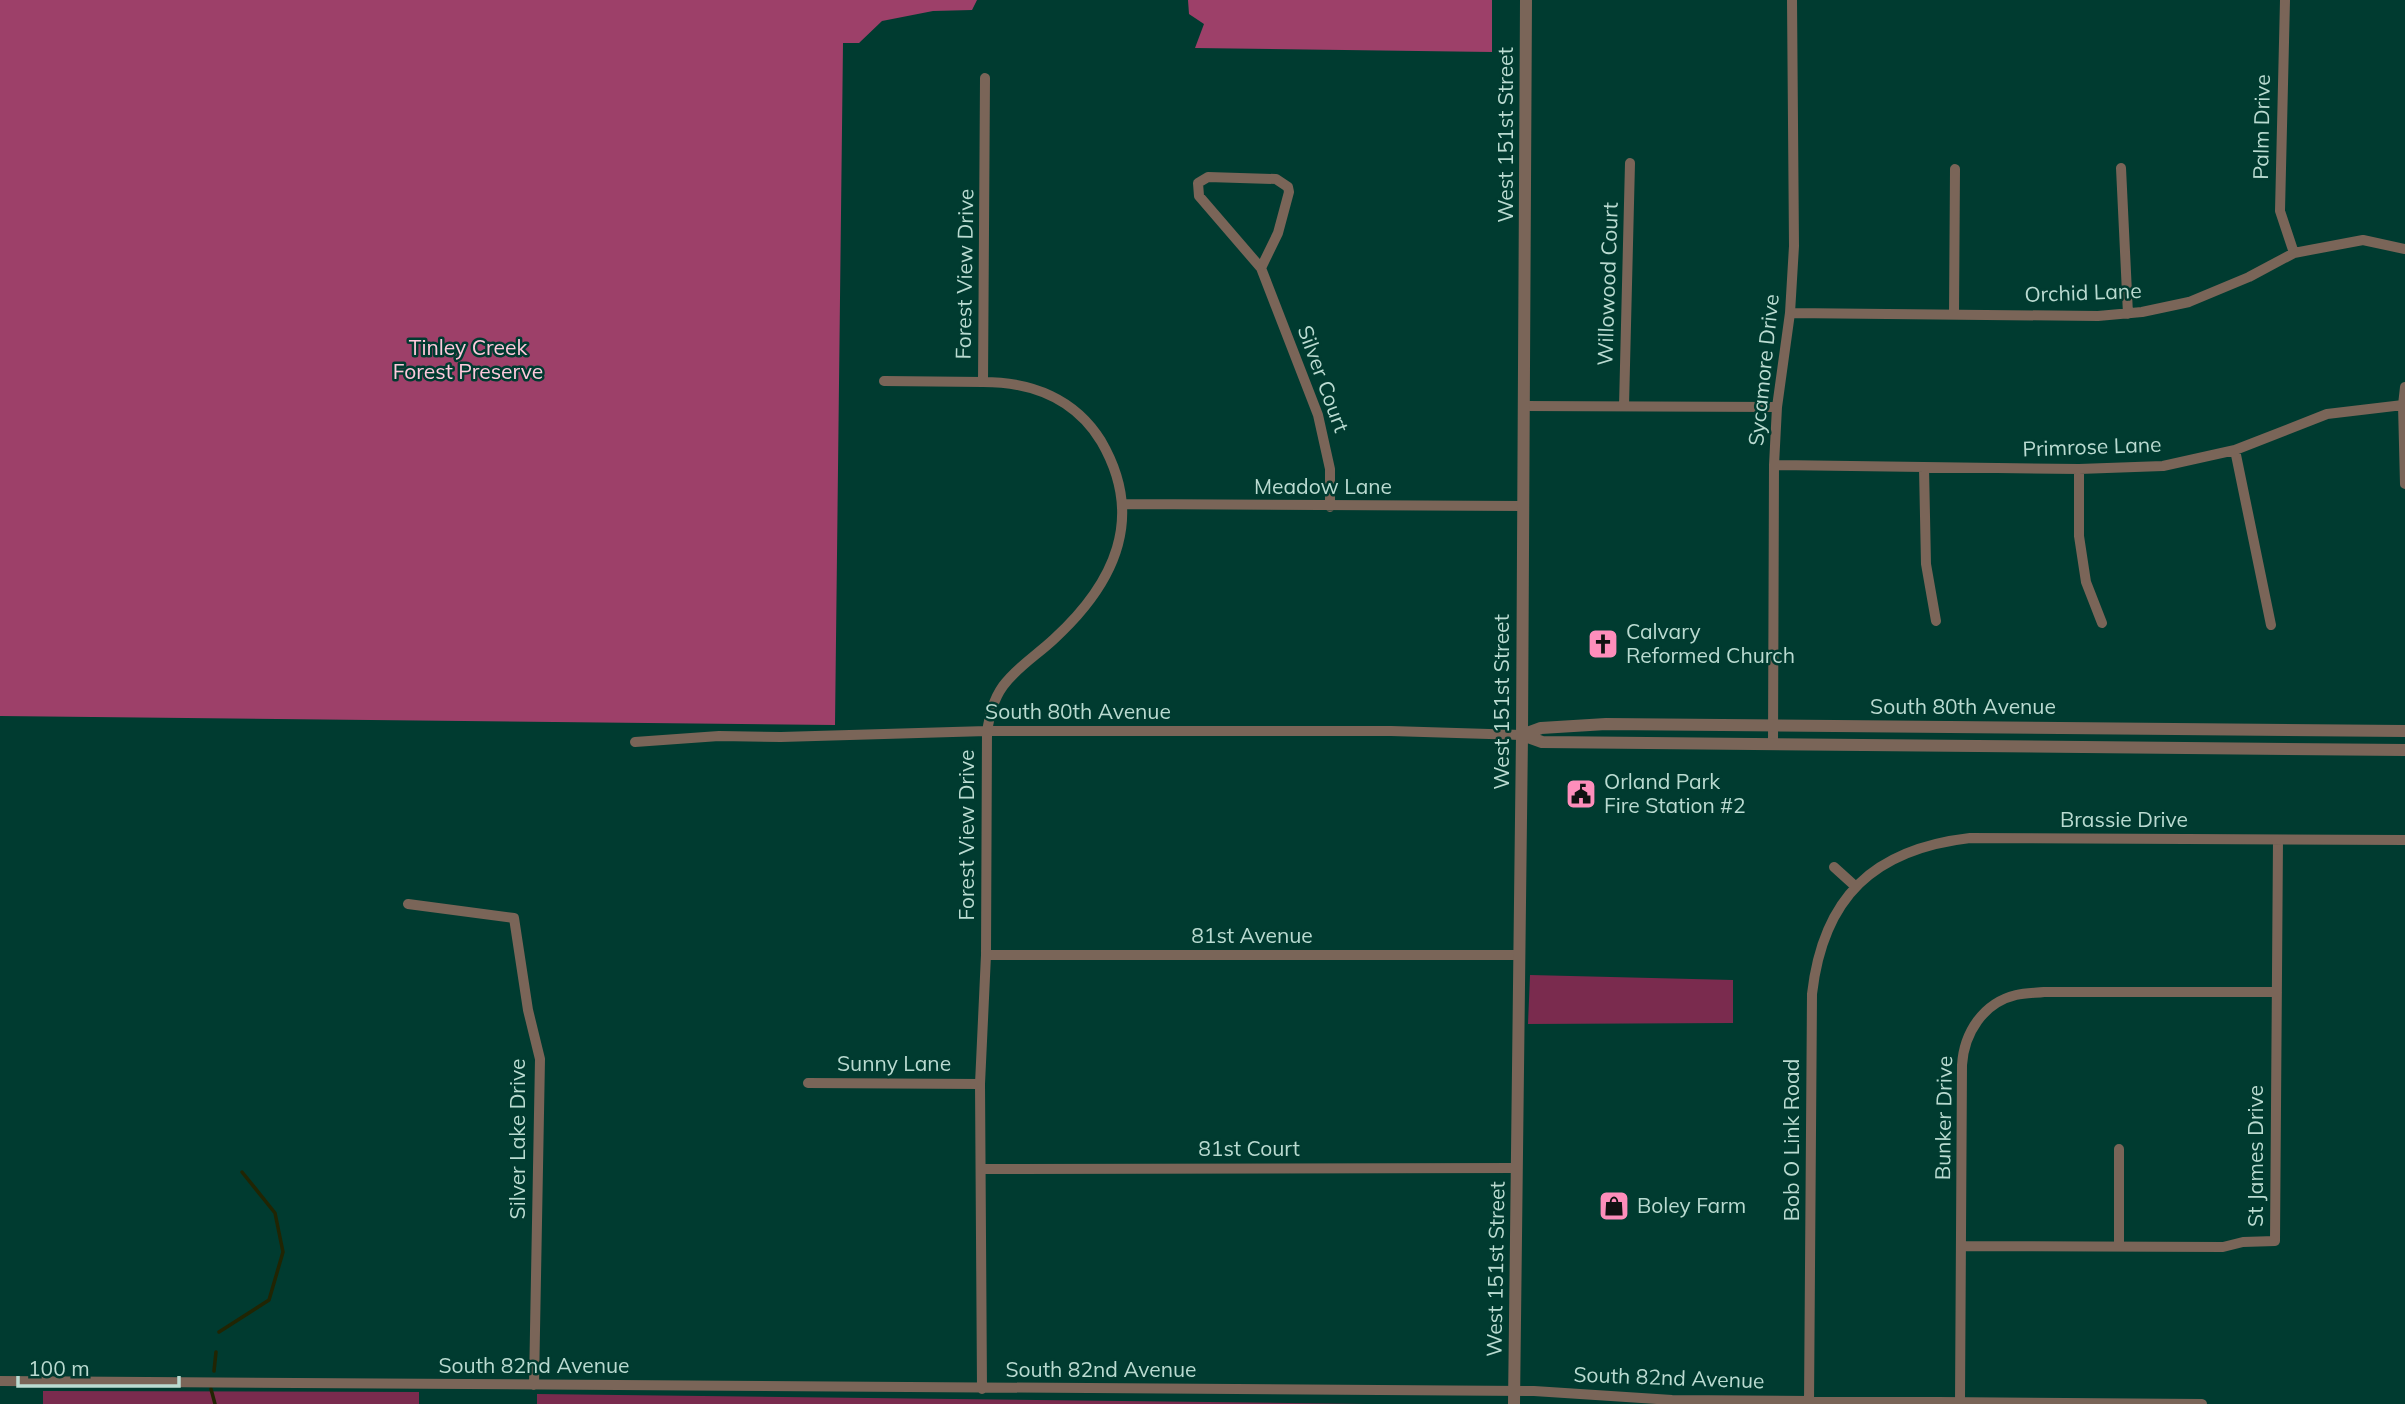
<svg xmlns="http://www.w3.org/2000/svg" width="2405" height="1404" viewBox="0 0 2405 1404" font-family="Mulish,sans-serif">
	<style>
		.green { fill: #7a2b4e }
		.forest { fill: #9d4069 }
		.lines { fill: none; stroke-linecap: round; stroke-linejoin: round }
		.stream { stroke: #212503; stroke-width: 3.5 }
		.minor { stroke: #7a6558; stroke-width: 10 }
		.tertiary { stroke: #7a6558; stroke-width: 12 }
		.labels { text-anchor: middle; stroke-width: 5; stroke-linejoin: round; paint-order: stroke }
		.street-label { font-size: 21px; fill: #badbd1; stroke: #003b30 }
		.park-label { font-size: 21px; fill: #fec9dc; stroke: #003b30 }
		.poi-label { font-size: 21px; fill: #badbd1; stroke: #003b30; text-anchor: start }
	</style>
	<rect width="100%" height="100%" fill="#003b30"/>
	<path class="green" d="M1530 975 1733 980V1023L1528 1024Z
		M43 1391 419 1392V1404H43Z
		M537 1394 1367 1404H537Z"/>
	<path class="forest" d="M0 0H977L972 10 933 11 882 21 859 43H843L835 725 0 716Z
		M1188 0H1492V52L1195 48 1204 24 1189 14Z"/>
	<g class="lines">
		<path class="stream" d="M219 1332 269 1300 283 1252 275 1213 242 1172
			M214 1371 216 1352
			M211 1389 215 1404"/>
		<path class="minor" d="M2285 0 2280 211 2294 253
			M2121 168 2128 314
			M1261 268 1199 196 1198 183 1208 177 1276 179 1288 187 1289 192 1278 233 1261 268 1318 415 1330 469V507
			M1790 313 2098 316 2142 312 2189 302 2249 277 2294 253 2363 240 2405 249
			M1954 313 1955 169
			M884 381 983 382
			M2405 387 2403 405 2405 484
			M1523 406 1777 407
			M1624 406 1630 163
			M2235 450 2271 625
			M1774 465 2079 469 2163 466 2235 450 2327 414 2403 405
			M1924 468 1926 564 1936 621
			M2079 469V536L2086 582 2102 623
			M1124 504 1523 506
			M635 742 719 736 781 737 987 731H1391L1522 735
			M1773 744 1774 465 1777 407 1790 313 1794 246 1792 0
			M1834 867 1855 886
			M408 904 514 918 528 1010 540 1059 534 1385
			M986 955H1518
			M808 1083 980 1084
			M981 1169 1516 1168
			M1961 1246 2223 1247 2243 1242 2275 1241 2278 840
			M2119 1246V1149
			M0 1381 1534 1391 1672 1400 2202 1404
			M982 1389 980 1084 986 955 987 731C990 715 993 700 1003 686 1017 667 1037 655 1054 639 1114 584 1146 518 1101 441 1075 399 1032 382 983 382L985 78
			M1960 1402 1962 1065C1964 1033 1983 1003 2016 995 2025 993 2035 993 2044 992H2277
			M1809 1404 1812 994C1823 897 1874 849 1970 838L2405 840"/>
		<path class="tertiary" d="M1522 735 1541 728 1606 724 2405 731
			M1522 735 1542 742 2405 750
			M1514 1404 1522 735 1526 0"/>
	</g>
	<defs>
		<g id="church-square" transform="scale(1.575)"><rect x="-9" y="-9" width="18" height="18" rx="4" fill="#fe8ebb" stroke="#003b30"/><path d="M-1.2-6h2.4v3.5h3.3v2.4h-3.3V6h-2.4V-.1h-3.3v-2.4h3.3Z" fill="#111"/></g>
		<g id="civic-square" transform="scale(1.575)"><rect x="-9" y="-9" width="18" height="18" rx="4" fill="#fe8ebb" stroke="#003b30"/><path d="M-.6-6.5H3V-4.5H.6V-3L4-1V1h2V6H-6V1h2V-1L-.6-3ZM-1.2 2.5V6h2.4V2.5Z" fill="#111"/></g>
		<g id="shop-square" transform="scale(1.575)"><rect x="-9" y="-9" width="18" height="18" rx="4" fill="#fe8ebb" stroke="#003b30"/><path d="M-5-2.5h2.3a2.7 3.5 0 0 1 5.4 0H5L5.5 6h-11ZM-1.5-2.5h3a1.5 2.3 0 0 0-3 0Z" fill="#111"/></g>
	</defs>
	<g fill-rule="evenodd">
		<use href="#church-square" x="1603" y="644"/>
		<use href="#civic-square" x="1581" y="794"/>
		<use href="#shop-square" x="1614" y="1206"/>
	</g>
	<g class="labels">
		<g class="street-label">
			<text transform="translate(2262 127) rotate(-89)" y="7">Palm Drive</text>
			<text transform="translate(1506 135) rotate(-90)" y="7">West 151st Street</text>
			<text transform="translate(965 274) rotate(-89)" y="7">Forest View Drive</text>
			<text transform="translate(1608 284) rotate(-88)" y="7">Willowood Court</text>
			<text transform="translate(2083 293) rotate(-2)" y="7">Orchid Lane</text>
			<text transform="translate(1764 370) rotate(-84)" y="7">Sycamore Drive</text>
			<text transform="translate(1323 379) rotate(70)" y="7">Silver Court</text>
			<text transform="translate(2092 447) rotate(-2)" y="7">Primrose Lane</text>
			<text x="1323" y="494">Meadow Lane</text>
			<text transform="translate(1502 702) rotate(-90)" y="7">West 151st Street</text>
			<text x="1963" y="714">South 80th Avenue</text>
			<text x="1078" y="719">South 80th Avenue</text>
			<text x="2124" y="827">Brassie Drive</text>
			<text transform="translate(967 835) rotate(-90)" y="7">Forest View Drive</text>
			<text x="1252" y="943">81st Avenue</text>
			<text x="894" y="1071">Sunny Lane</text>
			<text transform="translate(1944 1118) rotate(-89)" y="7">Bunker Drive</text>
			<text transform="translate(518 1139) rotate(-90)" y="7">Silver Lake Drive</text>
			<text transform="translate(1792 1140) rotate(-90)" y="7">Bob O Link Road</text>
			<text x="1249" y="1156">81st Court</text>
			<text transform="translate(2256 1156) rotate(-90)" y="7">St James Drive</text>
			<text transform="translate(1496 1269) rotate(-89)" y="7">West 151st Street</text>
			<text x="534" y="1373">South 82nd Avenue</text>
			<text x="1101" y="1377">South 82nd Avenue</text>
			<text transform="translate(1669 1378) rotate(2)" y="7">South 82nd Avenue</text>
		</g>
		<g class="park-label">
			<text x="468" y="355">Tinley Creek<tspan x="468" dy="24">Forest Preserve</tspan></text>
		</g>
		<g class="poi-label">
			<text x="1626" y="639">Calvary<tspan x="1626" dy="24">Reformed Church</tspan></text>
			<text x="1604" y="789">Orland Park<tspan x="1604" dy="24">Fire Station #2</tspan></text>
			<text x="1637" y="1213">Boley Farm</text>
		</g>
	</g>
	<path d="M18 1376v10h161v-10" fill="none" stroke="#badbd1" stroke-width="3.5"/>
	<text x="28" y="1376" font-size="21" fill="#badbd1" stroke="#003b30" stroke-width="5" paint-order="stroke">100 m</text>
</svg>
